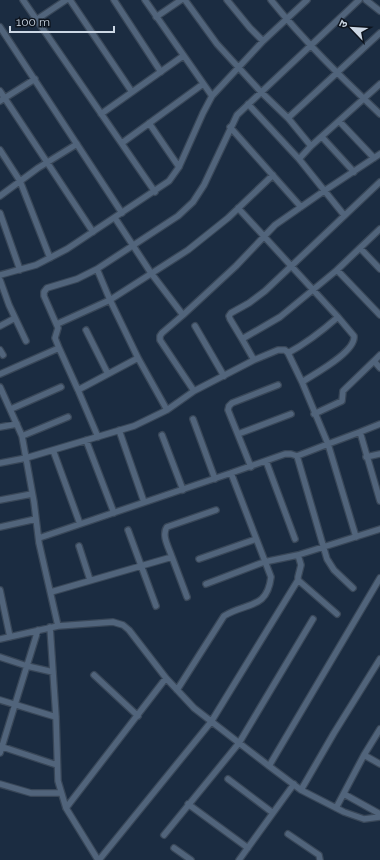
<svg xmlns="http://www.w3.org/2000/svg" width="380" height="860" viewBox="0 0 380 860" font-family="Raleway,'Noto Sans Devanagari',sans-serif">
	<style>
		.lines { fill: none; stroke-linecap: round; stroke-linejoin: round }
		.street-casing { stroke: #394758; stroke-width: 8 }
		.street { stroke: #51647b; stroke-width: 5.5 }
	</style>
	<rect width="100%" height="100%" fill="#1b2c41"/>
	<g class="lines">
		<g class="street-casing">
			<path id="street" d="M23 0 155 192
				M70 0 132 92
				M114 0 161 72
				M145 0 212 96
				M185 0 217 44 261 92 288 118 380 33
				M227 0 250 28 263 41
				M271 0C304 41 342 78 380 114
				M366 0 380 11
				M156 17 181 0
				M36 20 66 0
				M0 27 122 213
				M0 91 93 232
				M0 101 35 79
				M248 104 299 159
				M101 114 183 56
				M288 118 311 146 380 84
				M339 121 374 158
				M149 123 179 167
				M230 127 301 207
				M322 137 354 172
				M122 143 203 84
				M311 146 299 159 344 215
				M0 150 20 181 50 258
				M0 196 38 168 77 144
				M0 213 20 270
				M115 218 151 273 183 315 236 266 275 225 324 191 380 154
				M360 248 380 229
				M337 270 360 248 380 269
				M0 275 36 265 67 249 169 181 179 167 203 113 212 96 263 41 307 0
				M0 280 9 305 26 341
				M183 315 162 333 160 336V340L194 391
				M57 324 110 300 188 250 228 218 273 175
				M0 326 15 318
				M195 326 224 376
				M86 330 108 374
				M242 339 230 319 229 316 231 313 249 303 265 291 380 182
				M59 348 55 338 58 328 44 296V292L47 288 77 279 97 269
				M0 350 3 355
				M288 353 302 382
				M380 355 374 361 380 368
				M138 358 167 410
				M254 360 242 339 280 317 337 270 380 315
				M0 374 59 348 78 390 138 358 110 300 97 269 178 216 193 202 204 185 237 115 359 0
				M0 387 22 436 34 502 39 543 58 626
				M78 390 98 437
				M11 409 61 387
				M314 414 342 401 343 391 346 388 374 361
				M193 419 215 479
				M0 427 17 424
				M119 430 144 502
				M360 432 380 424
				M238 434 291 414
				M162 435 183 490
				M22 436 68 417
				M86 440 114 513
				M53 450 80 524
				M297 456 327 559 334 570 353 588
				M366 457 380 454
				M266 461 295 539
				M0 463 26 458 134 426 167 410 194 391 254 360 278 350H285L288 353C307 343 322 331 338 317
				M251 467 228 410 229 406 232 403 278 385
				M231 473 285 454H291L297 456 328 444 302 382C314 374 356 352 354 336L338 317 238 208
				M0 500 32 494
				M0 527 36 519
				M128 530 156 606
				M356 537 328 444 360 432 380 501
				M39 538 231 473 271 577C267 610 246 602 224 616L177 690
				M79 546 90 580
				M298 555 301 565 298 577V580L337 614
				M172 557 187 597
				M199 559 256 539
				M206 584 264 562 298 555 380 529
				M0 590 10 637
				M51 592 172 557C169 548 161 535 167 527L216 510
				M50 627 56 717 58 781 66 808 98 860
				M0 639 58 626 113 622 123 625 129 630 166 678 194 708 269 766 301 790 344 812 364 819 380 817
				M0 657 27 666 53 672
				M94 675 138 716
				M0 700 56 717
				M0 746 57 765
				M0 753 38 630
				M364 755 380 729
				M269 766 380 578
				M228 779 273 813
				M0 784 31 793H61
				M301 790 334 733 380 659
				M344 794 380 814
				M188 804 248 848
				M66 808 166 678
				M336 808 364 755 380 764
				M288 834 316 853 319 855 320 860
				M164 835 239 743 313 619
				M174 848 191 860
				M99 860 211 722 298 580
				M239 860 294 784"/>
		</g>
		<use href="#street" class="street"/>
	</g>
	<g transform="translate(352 28) rotate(295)" stroke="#0d141e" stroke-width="3" paint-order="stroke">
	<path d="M0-3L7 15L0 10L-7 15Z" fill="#ccd7e4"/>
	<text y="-6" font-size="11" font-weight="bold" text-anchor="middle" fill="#ccd7e4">उ</text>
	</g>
	<path d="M10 26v6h104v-6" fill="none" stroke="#ccd7e4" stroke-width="2"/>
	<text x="16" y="26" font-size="12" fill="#ccd7e4" stroke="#0d141e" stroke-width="3" paint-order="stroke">100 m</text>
</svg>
